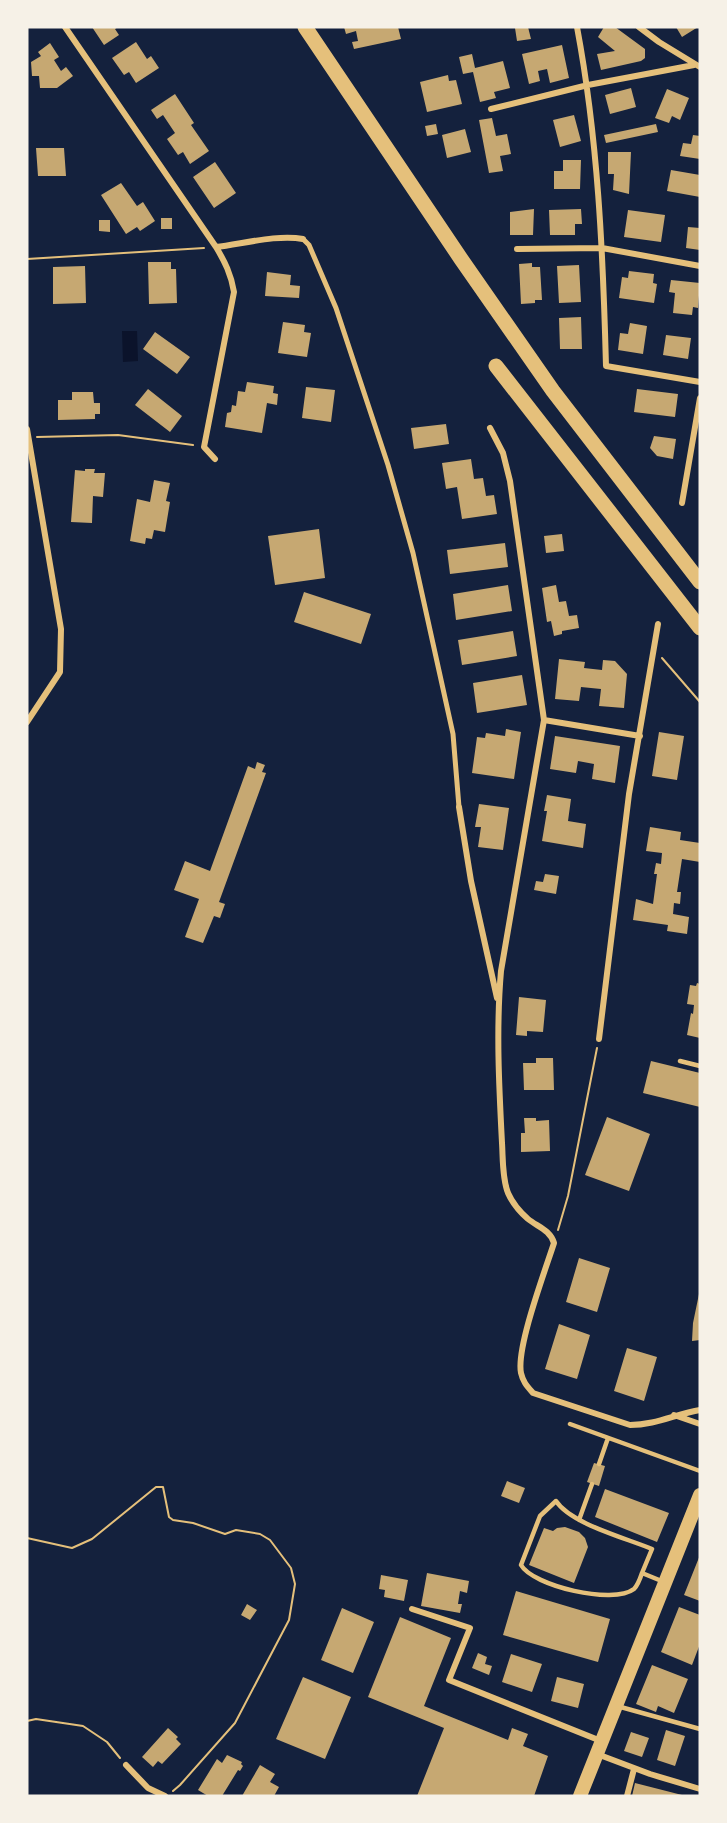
<svg xmlns="http://www.w3.org/2000/svg" width="727" height="1823" viewBox="0 0 727 1823" font-family="'Exo 2',sans-serif">
	<style>
		.water { fill: #0b132b }
		.building { fill: #c6a872 }
		.lines { fill: none; stroke-linecap: round; stroke-linejoin: round }
		.path { stroke: #e5c07b; stroke-width: 2 }
		.service { stroke: #e5c07b; stroke-width: 4.5 }
		.pedestrian { stroke: #e5c07b; stroke-width: 5 }
		.minor { stroke: #e5c07b; stroke-width: 6 }
		.primary { stroke: #e5c07b; stroke-width: 14 }
		.motorway { stroke: #e5c07b; stroke-width: 15 }
	</style>
	<rect width="100%" height="100%" fill="#14213d"/>
	<path class="water" d="M122 331H137L138 361 123 362Z"/>
	<path class="building" d="M92 27H118L115 29 119 35 104 45Z
		M344 27H398L401 39 354 49 352 42 358 41 356 31 346 34Z
		M520 27H528L531 39 517 41 515 28Z
		M604 27H615L645 49V58L641 61 601 70 597 54 615 51 598 37Z
		M676 27H698L682 37Z
		M136 42 147 59 151 56 159 68 136 83 129 72 124 75 112 58Z
		M50 43 59 57 54 60 61 71 66 67 73 76 57 88H40L39 76H32L31 62 41 56 38 52Z
		M562 45 569 78 550 83 547 69 538 71 540 81 529 84 522 54Z
		M472 54 475 68 503 61 510 88 494 92 496 98 480 102 473 72 463 74 459 57Z
		M448 75 449 81 456 80 462 104 427 112 420 82Z
		M631 88 636 107 610 114 605 95Z
		M667 89 689 98 680 120 672 116 669 123 655 118Z
		M175 94 194 123 191 125 209 151 190 164 183 152 178 155 167 139 175 133 163 115 157 119 151 110Z
		M574 115 581 141 560 147 553 120Z
		M492 118 496 136 507 134 511 154 500 156 503 171 489 173 479 120Z
		M436 124 438 134 427 136 425 126Z
		M656 124 658 132 606 143 604 135Z
		M465 129 471 152 447 158 442 135Z
		M693 135 700 136V159L680 156 683 143 691 144Z
		M36 148H64L66 176H38Z
		M608 152H631L629 194 613 190 614 174H608Z
		M563 160H581L580 189H554V171H563Z
		M215 162 236 193 214 208 193 177Z
		M671 170 700 175V197L667 191Z
		M121 183 137 206 143 202 155 221 140 231 137 227 126 234 101 195Z
		M534 209 533 235H510V212Z
		M581 209 582 224H575V235H550L549 210Z
		M628 210 665 215 661 242 624 237Z
		M161 218H172V229H161Z
		M99 220H110V232L99 231Z
		M688 227 700 228V250L686 248Z
		M148 262H171V269H176L177 303 149 304Z
		M532 263V267H540L542 300H535V303L521 304 519 264Z
		M579 265 581 302 559 303 557 266Z
		M85 266 86 303 53 304V267Z
		M629 271 654 274 653 283 657 284 654 303 619 298 622 277 628 278Z
		M267 272 291 275 290 285 300 286 299 298 265 296Z
		M671 280 700 283 698 308 693 307 692 315 673 313 675 293 669 292Z
		M581 317 582 349H560L559 318Z
		M283 322 305 325 304 332 311 333 307 357 278 353Z
		M630 323 647 326 643 354 618 350 620 333 628 334Z
		M155 332 190 357 177 374 143 349Z
		M666 335 691 338 688 359 663 355Z
		M247 382 274 386 273 393 278 394 277 405 267 403 262 433 225 427 227 413 231 412 232 405 236 406 238 391 245 392Z
		M306 387 335 390 331 422 302 418Z
		M148 389 182 416 170 432 135 405Z
		M637 389 678 394 675 417 634 412Z
		M72 392H93L94 403H100V414H95V419L58 420V400H72Z
		M446 424 449 444 414 449 411 428Z
		M654 436 676 439 673 459 657 456 650 448Z
		M471 459 474 479 483 478 486 496 494 495 497 514 462 519 457 487 446 489 442 463Z
		M85 469H95L94 473H105L103 497 93 496 92 523 71 522 75 470 85 471Z
		M154 480 170 483 166 501 170 502 165 532 154 530 152 539 146 538 145 544 130 541 137 499 150 502Z
		M319 529 325 578 275 585 268 536Z
		M562 534 564 551 546 553 544 536Z
		M505 543 508 567 450 574 447 550Z
		M508 585 512 611 456 620 453 594Z
		M556 585 559 602 566 601 569 616 577 615 579 628 562 631V634L554 636 551 621 547 622 542 588Z
		M304 592 371 614 361 644 294 622Z
		M513 631 517 656 462 665 458 640Z
		M559 659 585 662 584 668 602 670 603 660 615 661 627 674 624 708 599 706 601 689 581 687 579 701 555 699Z
		M522 675 527 705 477 713 473 683Z
		M506 729 521 732 514 779 472 773 477 737 485 738 486 733 505 736Z
		M659 732 684 736 677 780 652 776Z
		M555 736 620 746 615 783 592 779 594 764 578 761 576 773 550 769Z
		M257 762 265 765 262 772 266 773 219 902 225 904 220 918 214 916 203 943 185 937 199 899 174 890 185 861 210 871 248 766 255 769Z
		M547 795 571 799 568 821 586 824 583 848 542 841 547 811H544Z
		M479 804 509 808 503 850 478 847 481 827H475Z
		M650 827 681 832 680 840 700 843V862L682 859 677 892H681L680 904 674 903 673 914 689 917 687 934 667 931 668 925 633 920 636 899 653 904 657 874H654L656 863 661 864 662 853 646 851Z
		M545 874 559 876 556 894 534 890 536 881 543 882Z
		M697 983 700 984V1038L687 1035 691 1013 693 1014 694 1005 687 1004 690 985 696 986Z
		M519 997 546 1000 543 1032 527 1031V1036L516 1035Z
		M536 1058H553L554 1090H524L523 1063H536Z
		M651 1061 700 1073V1107L643 1093Z
		M607 1117 650 1134 629 1191 585 1175Z
		M524 1118H536V1121L549 1120 550 1151 521 1152V1133H525Z
		M579 1258 610 1268 597 1312 566 1302Z
		M699 1294 700 1340 692 1341 693 1323Z
		M559 1324 590 1335 577 1379 545 1369Z
		M627 1348 657 1357 644 1401 614 1391Z
		M594 1463 605 1466 599 1486 587 1482Z
		M507 1481 525 1488 519 1503 501 1496Z
		M605 1489 669 1513 657 1542 595 1517Z
		M565 1527 579 1532 585 1538 588 1547 574 1583 529 1565 544 1528 553 1531 557 1528Z
		M700 1555V1601L684 1595Z
		M427 1573 469 1581 467 1593 460 1591 458 1604H462L460 1613 421 1606Z
		M381 1575 408 1580 404 1601 384 1597 385 1590 379 1589Z
		M516 1591 610 1619 598 1662 503 1635Z
		M247 1604 257 1610 250 1620 241 1615Z
		M679 1607 700 1615V1644L692 1665 661 1652Z
		M342 1608 374 1622 353 1673 321 1660Z
		M400 1617 451 1638 424 1706 508 1740 512 1728 528 1734 523 1746 548 1756 534 1796H417L444 1728 368 1697Z
		M478 1653 487 1657 485 1664 492 1666 489 1675 472 1668Z
		M511 1654 542 1664 532 1692 502 1682Z
		M652 1665 688 1679 674 1713 658 1706 656 1712 636 1704Z
		M303 1677 351 1697 325 1759 276 1739Z
		M557 1677 584 1684 578 1708 551 1701Z
		M168 1728 178 1737 176 1739 181 1744 162 1764 158 1761 153 1767 142 1757Z
		M666 1730 685 1736 675 1766 657 1760Z
		M631 1732 649 1738 642 1757 624 1751Z
		M227 1755 242 1762 241 1764 243 1766 240 1771 238 1770 222 1796H208L198 1790 217 1759 222 1763Z
		M260 1765 275 1774 270 1782 279 1787 274 1796H242Z
		M635 1783 682 1795V1796H632Z"/>
	<g class="lines">
		<path class="path" d="M27 259 204 248
			M37 437 118 435 193 445
			M662 658 700 702
			M558 1230 568 1196 597 1048
			M27 1538 72 1548 92 1539 156 1487H163L169 1517 173 1520 193 1523 225 1534 236 1530 260 1534 270 1540 291 1568 295 1584 289 1620 235 1723 180 1785 173 1791
			M27 1721 36 1719 83 1726 107 1742 120 1758"/>
		<path class="service" d="M680 1061 700 1066
			M570 1424 700 1471
			M599 1464 608 1438
			M579 1520 592 1484
			M642 1573 652 1549C626 1538 571 1524 556 1501L540 1516 521 1565C533 1586 613 1605 634 1589 638 1585 640 1579 642 1573L664 1582
			M617 1706 700 1729"/>
		<path class="pedestrian" d="M303 239 309 245 336 308 388 465 413 553 453 734 459 807"/>
		<path class="minor" d="M65 27 216 247C225 262 231 274 234 292L204 447 215 459
			M577 27C598 139 603 252 606 366L700 382
			M639 27 659 42 700 67
			M491 109 588 85 694 65
			M216 247C242 244 278 234 303 239
			M517 249 602 248 700 266
			M490 428 503 453 510 481 544 720 501 971C496 1028 499 1086 502 1143 503 1158 502 1178 508 1193 512 1202 520 1212 528 1219 538 1227 550 1230 554 1243 545 1271 516 1348 521 1373 523 1382 527 1386 533 1393L630 1425C655 1425 676 1414 700 1410
			M27 429 61 629 60 672 27 722
			M682 503 700 398
			M544 720 640 736
			M459 807 471 881 497 998
			M599 1039 629 794 658 624
			M674 1415 700 1424
			M412 1609 470 1628 449 1680 601 1741
			M597 1754 650 1774 700 1789
			M126 1765 148 1788 165 1796
			M627 1796 634 1769"/>
		<path class="primary" d="M580 1796 700 1495"/>
		<path class="motorway" d="M305 27 461 259 553 391 700 582
			M496 366 700 628"/>
	</g>
	<rect width="727" height="1823" fill="none" stroke="#f6f1e7" stroke-width="57"/>
</svg>
